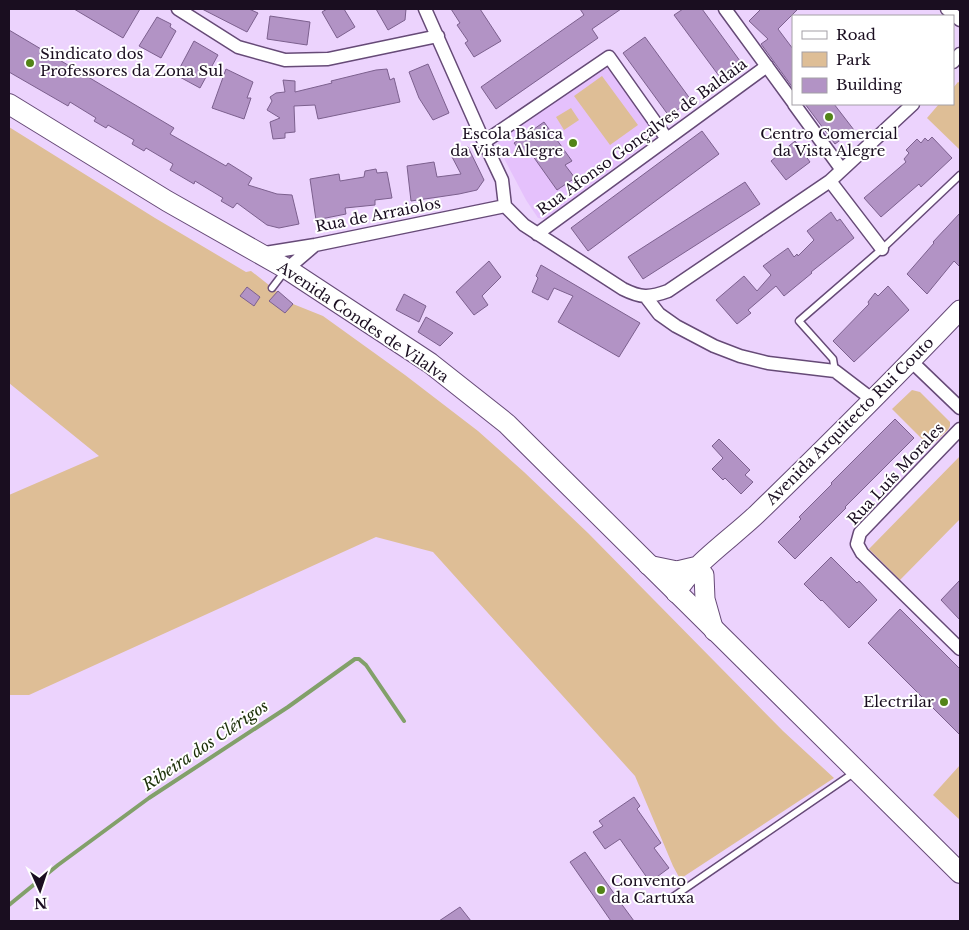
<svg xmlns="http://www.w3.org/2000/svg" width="969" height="930" viewBox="0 0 969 930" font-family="'Libre Baskerville',serif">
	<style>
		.built { fill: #e5c1fc }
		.green { fill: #debe96 }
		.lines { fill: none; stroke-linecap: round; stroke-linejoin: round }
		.stream { stroke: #82a06a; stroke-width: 4 }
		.building { fill: #b293c5; stroke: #7c608e }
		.lane-casing { stroke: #664a77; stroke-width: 9 }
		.street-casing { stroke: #664a77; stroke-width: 15 }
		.secondary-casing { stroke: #664a77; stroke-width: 21 }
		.primary-casing { stroke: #664a77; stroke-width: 22 }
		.lane { stroke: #fff; stroke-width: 6 }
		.street { stroke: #fff; stroke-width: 12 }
		.secondary { stroke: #fff; stroke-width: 19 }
		.primary { stroke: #fff; stroke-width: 20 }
		.poi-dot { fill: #528417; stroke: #fff; stroke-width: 2 }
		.labels { text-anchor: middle; stroke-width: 4; stroke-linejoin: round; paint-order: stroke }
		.poi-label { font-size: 15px; fill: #1a0e20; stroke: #fff; text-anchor: start }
		.street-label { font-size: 15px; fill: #1a0e20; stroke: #fff }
		.water-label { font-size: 16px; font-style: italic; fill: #1c3008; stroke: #fff }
	</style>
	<rect width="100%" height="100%" fill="#ecd3fd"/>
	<path class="built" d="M603 68 609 69 654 132 653 139 545 219 538 218 526 200 498 147V140Z"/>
	<path class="green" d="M602 76 638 125 610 145 574 96Z
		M958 82 960 83V150L927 118 939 104H953V88Z
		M571 108 579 120 564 130 556 117Z
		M9 127 155 218 246 272 251 271 293 304 323 316 405 375 478 431 524 472 588 533 783 731 834 778 680 879 673 866 635 776 433 552 376 537 29 695H9V495L99 456 9 383Z
		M912 390 920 392 950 422V426L948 430 930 447 892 409Z
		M960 456V519L900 580 869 549Z
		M960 765V820L933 795Z"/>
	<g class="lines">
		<path class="stream" d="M9 905 58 865 149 798 288 707 355 659H359L366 665 404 721"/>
	</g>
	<path class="building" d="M74 9H140L123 38Z
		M202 9H249L258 13 247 32Z
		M327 9H344L355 27 337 38 322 12Z
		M376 9H406L405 20 388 30Z
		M451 9H480L501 41 474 57 465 43 468 41 457 25 460 23Z
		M580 9H621L592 29 598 38 496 109 481 87 584 15Z
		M683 9H702L743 65 722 80 674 15Z
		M761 9H798L778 29 793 49V88L761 44 768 39 749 21Z
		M270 16 310 22 307 45 267 39Z
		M157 17 171 24 170 27 176 31 161 58 139 46Z
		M9 30 174 128 170 134 226 166 228 163 252 178 248 185 277 194 292 195 299 224 279 228 267 225 237 203 233 208 221 201 223 198 195 181 194 184 170 170 173 164 146 148 144 151 132 144 134 140 108 125 106 128 94 121 96 118 70 102 68 106 9 72Z
		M645 37 691 100 669 116 623 53Z
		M194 41 218 55 200 88 176 75Z
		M428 64 449 113 433 120 419 98 409 72Z
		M226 69 253 82 247 98H251L244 119 212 108Z
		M387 69 390 80 394 78 400 102 318 119 315 105 294 106 295 132 285 133V138L273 139 270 122 280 118 267 110 272 101 270 97 276 93 285 92 283 80 295 81V92L332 83 331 81 376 70Z
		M805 104H834L854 130 835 144Z
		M544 122 572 161 565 165 575 178 557 190 530 152 524 156 514 143Z
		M702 131 719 154 588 251 571 228Z
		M932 137 952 158 921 187 919 184 881 217 864 198 906 162 904 159 909 153 906 150 917 139 921 143 925 138 928 141Z
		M795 141 810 162 786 180 771 161Z
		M468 147 484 180 477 190 459 194 411 201 407 166 434 162 437 177 461 174 451 155Z
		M376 169 377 173 387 172 392 198 375 200V205L345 208 346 214 316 220 310 179 339 174 340 181 364 177 365 171Z
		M745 182 760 204 643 279 628 257Z
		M831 212 837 221 840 219 854 238 811 272 812 273 784 296 776 286 748 310 751 313 737 324 716 300 744 276 757 291 771 275 763 266 788 248 794 257 797 254 798 256 814 240 807 231Z
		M960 213V267L954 261 927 294 907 274 934 243 933 242Z
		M489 261 501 277 482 296 488 305 474 315 456 292Z
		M541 265 640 323 619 357 558 322 573 296 554 288 548 300 532 292 538 278 536 276Z
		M888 286 909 310 854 362 833 341 869 304 868 302 875 293 878 296Z
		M247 287 260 297 254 306 240 296Z
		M278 291 293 304 285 313 269 301Z
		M404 294 426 306 419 322 396 310Z
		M426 317 453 333 440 346 418 332Z
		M895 419 914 438 845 507 846 508 795 559 778 542 801 519 799 517 832 484 831 483Z
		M719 439 750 470 745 475 753 482 741 494 725 478 723 480 712 469 723 458 712 446Z
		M831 557 857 583 859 581 877 600 849 628 822 600 821 601 804 584Z
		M960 580V620L941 600Z
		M900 609 960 669V735L868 643Z
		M634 797 640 806 637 809 661 843 654 848 669 868 650 882 620 839 605 849 593 832 603 826 599 821Z
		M585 852 620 902 634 921H611L570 862Z
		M460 907 471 921H439Z"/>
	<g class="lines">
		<g class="lane-casing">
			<path id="lane" d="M272 288 285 271
				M835 371 833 359 799 321 882 249 960 175
				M670 899 855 772"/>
		</g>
		<g class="street-casing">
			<path id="street" d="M178 9 238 47 285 60 328 59 438 36
				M425 9 484 142 502 180 505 206
				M725 9 793 102
				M947 9 960 20
				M953 62 960 54
				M794 104 842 170
				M484 142 609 57 667 139
				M830 181 882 249
				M505 206 524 225 623 289C641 298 649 298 668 291L830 181 913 104
				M537 234 767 66
				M259 254 315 245 505 206
				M287 269 315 245
				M646 297 659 314 676 326 714 346 740 356 768 363 835 371 873 400
				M911 361 960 408
				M960 429 860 533 857 544 862 553 960 649"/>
		</g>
		<g class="secondary-casing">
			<path id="secondary" d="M648 565 677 571 698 566
				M704 575 705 599 714 631
				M676 593C693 564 732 538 757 514 826 447 894 379 960 310"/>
		</g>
		<g class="primary-casing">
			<path id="primary" d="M9 104 167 201 287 269 430 363 507 424 960 873"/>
		</g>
		<use href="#lane" class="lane"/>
		<use href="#street" class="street"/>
		<use href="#secondary" class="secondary"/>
		<use href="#primary" class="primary"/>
	</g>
	<g class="poi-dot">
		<circle cx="30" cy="63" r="5"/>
		<circle cx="829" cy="117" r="5"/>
		<circle cx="573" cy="143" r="5"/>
		<circle cx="944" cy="702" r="5"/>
		<circle cx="601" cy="890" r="5"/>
	</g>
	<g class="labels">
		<g class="poi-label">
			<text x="40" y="59">Sindicato dos<tspan x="40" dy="17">Professores da Zona Sul</tspan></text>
			<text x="563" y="139" text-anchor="end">Escola Básica<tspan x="563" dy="17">da Vista Alegre</tspan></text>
			<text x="829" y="139" text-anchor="middle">Centro Comercial<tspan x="829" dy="17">da Vista Alegre</tspan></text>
			<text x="934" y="707" text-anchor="end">Electrilar</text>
			<text x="611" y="886">Convento<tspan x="611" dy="17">da Cartuxa</tspan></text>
		</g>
		<g class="street-label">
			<text transform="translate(642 137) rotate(-36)" y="5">Rua Afonso Gonçalves de Baldaia</text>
			<text transform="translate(378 215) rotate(-11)" y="5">Rua de Arraiolos</text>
			<text transform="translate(363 322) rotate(34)" y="5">Avenida Condes de Vilalva</text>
			<text transform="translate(850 421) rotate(-45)" y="5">Avenida Arquitecto Rui Couto</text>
			<text transform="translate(896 474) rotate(-47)" y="5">Rua Luís Morales</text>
		</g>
		<g class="water-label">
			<text transform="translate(205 745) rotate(-34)" y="6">Ribeira dos Clérigos</text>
		</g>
	</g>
	<rect width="969" height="930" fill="none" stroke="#1a0e20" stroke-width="20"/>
	<rect x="792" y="15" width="162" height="90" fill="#ffffff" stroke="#a39fa6"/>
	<rect x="802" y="31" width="25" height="8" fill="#ffffff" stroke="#a39fa6"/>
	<text x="836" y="40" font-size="15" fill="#1a0e20">Road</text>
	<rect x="802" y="52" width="25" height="15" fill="#debe96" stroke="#a39fa6"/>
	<text x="836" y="65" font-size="15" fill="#1a0e20">Park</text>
	<rect x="802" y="78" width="25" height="15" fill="#b293c5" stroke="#a39fa6"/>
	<text x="836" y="90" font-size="15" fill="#1a0e20">Building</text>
	<g transform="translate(40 890) rotate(177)" stroke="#ffffff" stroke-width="4" paint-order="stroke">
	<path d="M0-4L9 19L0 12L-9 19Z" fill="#1a0e20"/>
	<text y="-8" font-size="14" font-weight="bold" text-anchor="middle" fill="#1a0e20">N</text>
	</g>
</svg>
